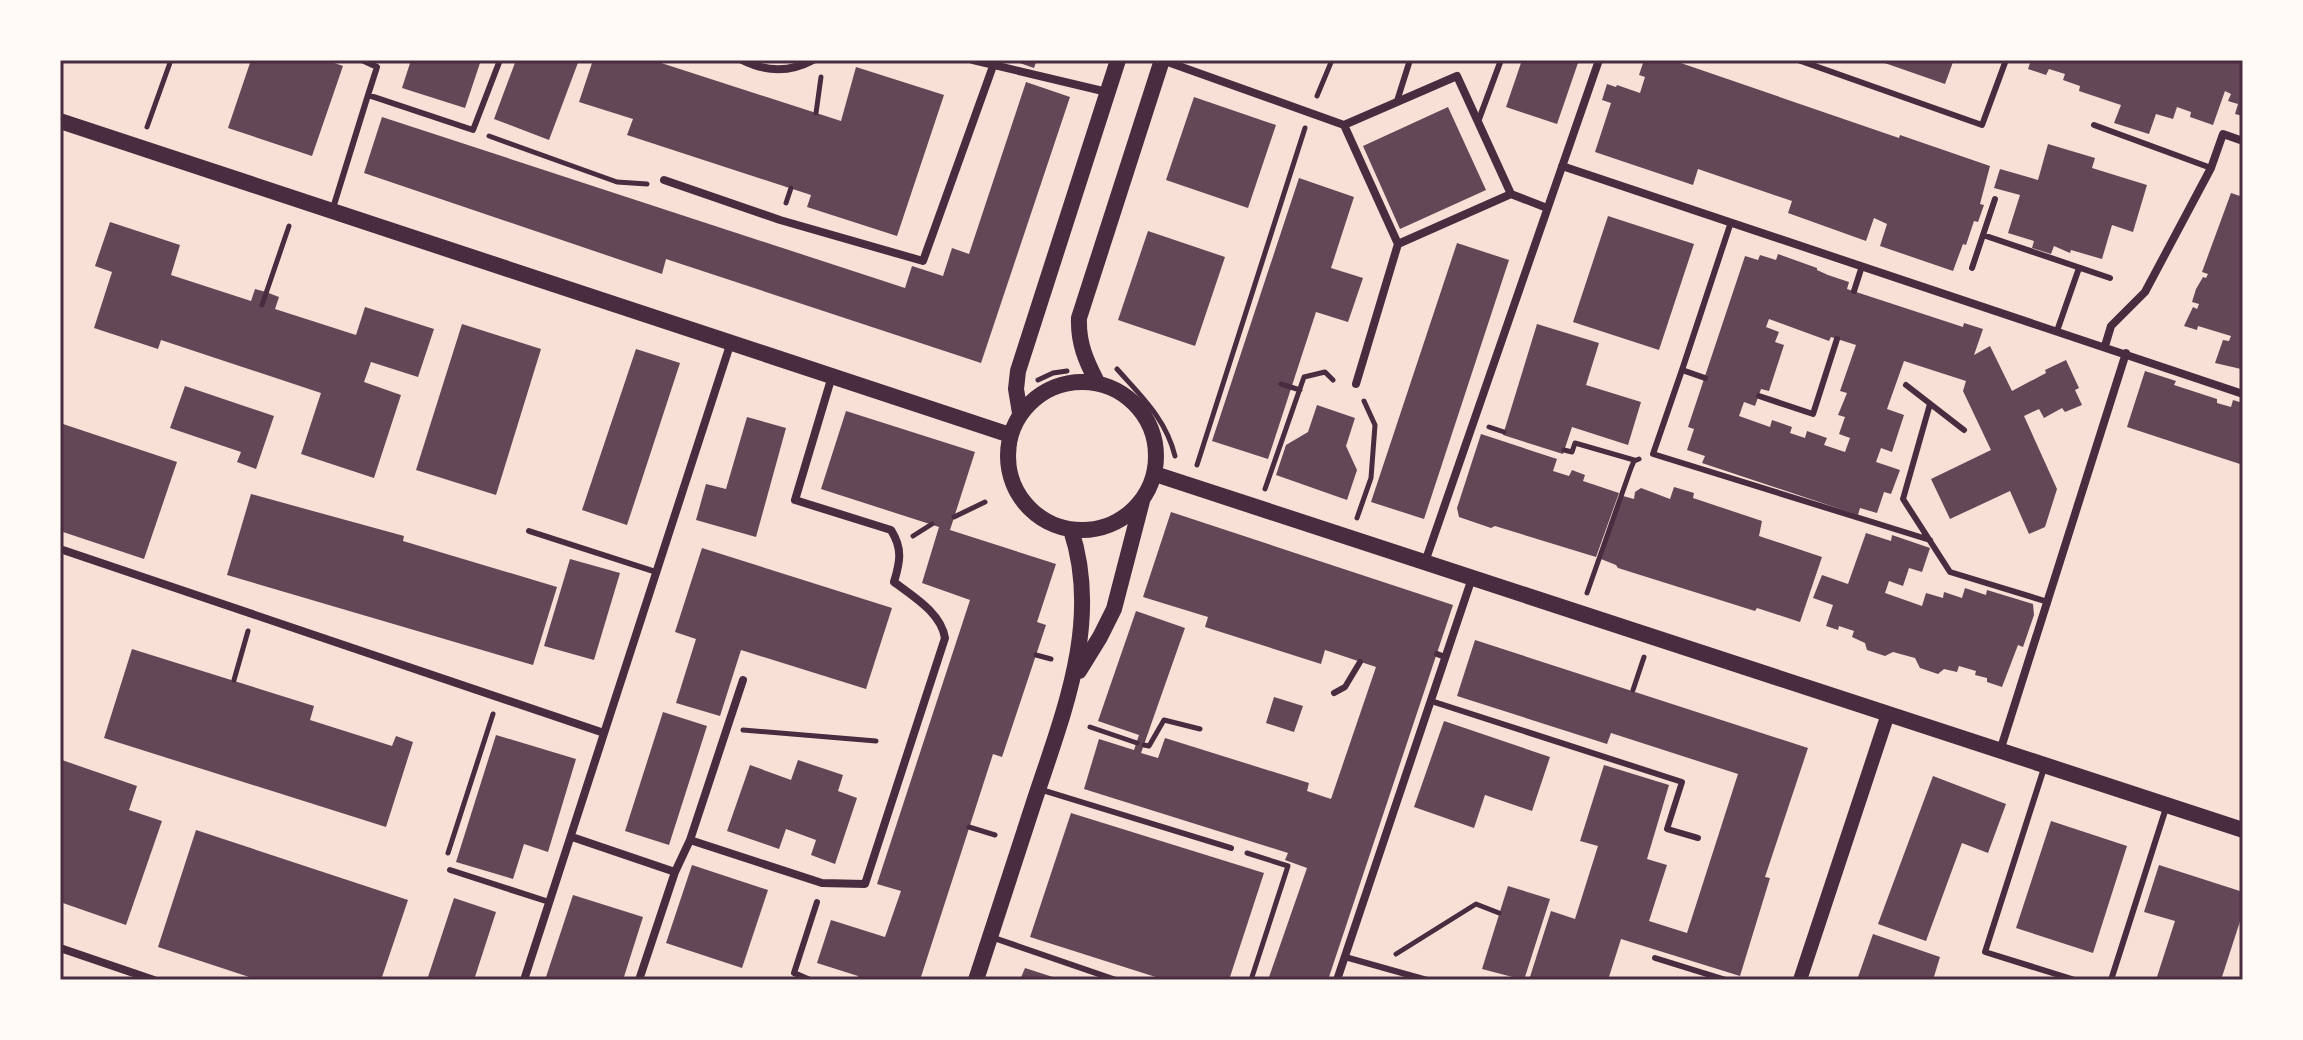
<svg xmlns="http://www.w3.org/2000/svg" width="2303" height="1040" viewBox="0 0 2303 1040" font-family="'Noto Serif',serif">
	<style>
		.building { fill: #644757; fill-rule: evenodd }
		.lines { fill: none; stroke-linecap: round; stroke-linejoin: round }
		.path { stroke: #4a2c40; stroke-width: 5 }
		.service { stroke: #4a2c40; stroke-width: 6 }
		.minor { stroke: #4a2c40; stroke-width: 8 }
		.tertiary { stroke: #4a2c40; stroke-width: 14 }
		.secondary { stroke: #4a2c40; stroke-width: 16 }
		.neatline { fill: none; stroke: #4a2c40; stroke-width: 3 }
	</style>
	<rect width="100%" height="100%" fill="#f7e1d7"/>
	<path class="building" d="M251 60H326L343 66 312 156 228 128Z
		M411 60H481L465 108 402 88Z
		M516 60H579L549 140 494 119Z
		M593 60H652L841 121 856 67 944 95 897 236 807 207 811 195 627 135 633 119 579 102Z
		M1011 60H1037L1034 68Z
		M1522 60H1579L1557 124 1506 107Z
		M1644 60H1672L1899 138 1900 135 1990 166 1980 204 1984 205 1978 222 1974 221 1966 245 1963 244 1953 271 1880 246 1887 224 1874 218 1866 241 1788 213 1792 201 1698 169 1693 185 1595 152 1611 103 1602 100 1607 84 1616 87 1617 85 1640 93 1645 77 1639 75Z
		M1876 60H1949L1953 62 1945 84Z
		M2031 60H2243L2241 79 2243 80V116L2235 114 2238 104 2228 101 2231 94 2225 91 2213 125 2190 117 2191 112 2177 107 2173 119 2156 114 2149 134 2114 123 2121 105 2079 91 2080 86 2063 80 2065 74 2049 69 2046 75 2028 69Z
		M1026 82 1070 97 981 363 666 259 662 274 364 173 382 117 905 288 912 266 943 276 952 248 969 254Z
		M1194 97 1276 125 1248 208 1166 180Z
		M1448 107 1486 190 1400 229 1363 146Z
		M2048 144 2095 158 2092 168 2147 185 2133 232 2112 225 2102 259 2071 250 2070 253 2054 246 2051 254 2032 248 2034 241 2008 233 2020 195 1994 188 2000 169 2038 180Z
		M1299 178 1354 197 1331 268 1363 278 1348 322 1316 312 1268 459 1212 441Z
		M2231 193 2243 197 2241 369 2215 363 2223 340 2229 341 2231 336 2198 326 2197 330 2184 326 2193 307 2197 309 2199 304 2192 302 2196 289 2203 277 2206 278 2208 274 2202 272Z
		M1608 216 1694 244 1659 350 1573 322Z
		M110 222 180 245 171 275 251 301 255 289 266 292 279 297 275 309 356 335 365 307 434 329 418 377 371 362 364 382 401 395 374 478 301 454 321 393 161 340 158 349 94 328 112 272 95 266Z
		M1148 231 1225 257 1195 346 1118 320Z
		M1457 243 1509 260 1424 519 1371 502Z
		M1778 254 1817 268V270L1828 275 1849 282 1847 289 1963 327 1964 323 1983 329 1974 355 1990 346 2012 391 2046 373 2045 370 2066 360 2079 388 2075 390 2082 405 2065 412 2062 408 2044 418 2039 409 2024 416 2057 489 2045 527 2029 534 2010 491 1950 519 1931 479 1991 450 1963 391 1966 381 1904 361 1887 409 1904 415 1892 452 1881 448 1876 462 1900 470 1891 494 1884 492 1877 513 1860 508 1858 515 1702 463 1705 456 1687 450 1694 429 1688 427 1745 256 1758 260 1760 255 1776 260ZM1769 319 1829 341 1831 337 1856 345 1840 391 1847 393 1838 415 1845 417 1839 434 1850 438 1845 452 1824 445 1827 438 1807 431 1805 438 1790 433 1792 427 1772 420 1770 427 1739 416 1744 402 1755 406 1761 389 1769 391 1784 345 1775 342 1779 332 1766 327Z
		M462 324 541 349 496 495 416 470Z
		M1537 324 1599 343 1586 385 1641 402 1628 445 1572 427 1563 454 1503 435Z
		M636 349 680 363 627 525 582 510Z
		M2145 371 2176 381 2174 385 2217 399V403L2231 407 2233 400 2243 403V465L2127 427Z
		M185 386 274 416 256 469 237 462 241 452 170 428Z
		M1317 405 1355 418 1346 446 1357 470 1347 500 1276 475 1286 445 1308 432Z
		M846 411 975 452 950 530 1056 564 1037 622 1046 625 1002 757 993 754 920 980H857L858 976 817 963 831 920 885 937 901 891 877 884 970 600 922 583 939 527 821 489Z
		M747 417 786 428 756 537 696 520 706 484 726 489Z
		M60 423 177 462 144 559 60 531Z
		M1481 434 1557 459 1553 471 1569 476 1572 470 1585 475 1583 481 1619 493 1596 557 1495 526 1491 528 1459 517 1457 508Z
		M1674 487 1694 493 1693 498 1762 521 1759 536 1822 557 1800 622 1757 608 1755 611 1618 568 1616 565 1601 559 1623 496 1634 499 1635 492 1641 488 1670 499Z
		M251 494 404 536 403 541 557 587 533 665 227 575Z
		M1171 512 1453 605 1328 980H1268L1307 868 1285 860 1288 853 1084 789 1099 739 1134 750 1139 735 1098 721 1136 611 1185 628 1141 753 1158 758 1165 738 1309 783 1307 791 1331 799 1376 667 1325 650 1321 664 1205 627 1208 617 1143 597Z
		M1866 533 1891 541 1892 535 1930 548 1922 572 1909 568 1903 586 1889 581 1885 593 1922 606 1926 593 1943 598 1944 592 1962 598 1965 588 1986 595 1987 590 2033 604 2034 615 2023 647 2018 645 2002 687 1987 682V678L1975 675 1976 671 1959 666 1957 672 1944 669 1938 674 1920 668 1915 658 1893 652 1885 656 1867 650 1865 643 1852 637 1854 631 1839 626 1838 630 1826 626 1833 605 1813 598 1822 575 1848 584Z
		M702 548 892 608 866 689 741 650 720 716 676 703 696 639 675 632Z
		M570 559 620 573 594 660 544 646Z
		M1475 640 1808 748 1765 877 1770 878 1740 976 1621 939 1608 980H1529L1551 911 1575 919 1598 846 1580 841 1604 765 1669 785 1647 859 1667 865 1649 921 1687 933 1738 774 1611 733 1607 744 1457 696Z
		M132 649 314 706 310 720 392 746 396 736 413 742 386 827 104 738Z
		M1274 697 1303 706 1294 732 1266 723Z
		M663 712 707 726 669 845 625 831Z
		M1444 721 1550 757 1532 811 1485 795 1474 828 1414 807Z
		M496 735 576 759 548 852 524 844 513 879 456 862Z
		M62 760 137 786 129 810 162 821 126 925 60 902Z
		M798 760 843 775 838 791 857 798 835 864 811 855 816 840 786 829 779 849 727 831 750 765 791 780Z
		M1933 776 2006 804 1988 853 1962 843 1926 941 1878 924Z
		M1071 813 1264 873 1229 980H1165L1030 937Z
		M2051 821 2127 846 2093 953 2016 928Z
		M196 830 408 900 381 980H258L158 947Z
		M692 865 768 890 742 968 666 943Z
		M2159 865 2243 892V912L2221 980H2156L2175 921 2144 912Z
		M1508 886 1550 899 1524 980 1482 969Z
		M573 895 643 917 623 980H545Z
		M454 898 496 912 474 980H427Z
		M1873 934 1940 957 1933 980H1857Z
		M1025 968 1059 979V980H1020Z"/>
	<g class="lines">
		<path class="path" d="M1317 96 1332 60
			M816 113 821 77
			M147 127 171 60
			M489 136 617 182 647 184
			M786 203 791 188
			M262 305 289 226
			M1117 369C1141 396 1166 419 1175 456
			M1038 380 1053 373 1067 371
			M1281 384 1300 390
			M1489 427 1504 432
			M1564 450 1572 452 1575 443 1634 460
			M1197 465 1305 128
			M1265 489 1304 377 1325 372 1333 380
			M954 517 985 502
			M1357 518 1371 478 1375 425 1364 401
			M913 536 932 524
			M1587 593 1631 468 1634 461 1639 459
			M1036 655 1051 659
			M234 680 248 631
			M1633 690 1644 657
			M1090 727 1137 743
			M743 730 876 741
			M1144 745 1149 746 1164 720 1200 729
			M969 827 995 835
			M448 853 493 714
			M1247 853 1288 866 1251 980
			M1396 954 1476 904 1499 913"/>
		<path class="service" d="M362 60 377 67 368 95
			M1798 60 1982 125 2006 60
			M1397 101 1410 60
			M1478 122 1501 60
			M2094 125 2211 168
			M333 208 368 95 473 130 500 60
			M1983 235 2110 278
			M1972 268 1995 199
			M1854 291 1862 266
			M2057 331 2079 268
			M1682 370 1653 454 1930 540
			M1705 378 1682 370 1731 222
			M1906 385 1964 430
			M1759 396 1813 414 1837 339
			M1930 404 1903 499 1950 572 2048 602
			M529 531 656 572
			M1437 654 1445 657
			M1334 693 1345 687 1360 662
			M1431 701 1682 782 1667 829 1698 838
			M2045 765 1985 952 2075 980
			M1042 790 1231 848
			M450 870 549 902
			M991 937 1116 980
			M1345 957 1427 980
			M1655 958 1726 980
			M810 980 794 973 817 902
			M1455 980H1461
			M2111 980 2166 808"/>
		<path class="minor" d="M742 60C766 72 789 73 813 60
			M973 60 1107 92
			M1162 60 1344 125 1457 76 1511 194
			M1344 125 1398 244 1356 384
			M1562 166 2243 394
			M664 180 780 220 923 261 993 66
			M1398 244 1511 194 1547 208
			M2105 346 2111 326 2145 292 2211 168 2223 134 2243 141
			M60 549 604 733
			M1425 562 1599 60
			M2000 751 2126 353
			M572 837 675 872
			M690 840 822 883 865 884 945 638C941 613 914 597 894 582 900 562 903 549 891 530L795 500 832 376
			M60 948 154 980
			M524 980 731 342
			M639 980 675 872 690 840 743 680
			M1337 980 1472 578"/>
		<path class="tertiary" d="M1800 980 1888 714"/>
		<path class="secondary" d="M60 121 1010 435
			M1008 456a74 74 0 1 1 148 0a74 74 0 1 1-148 0Z
			M1097 382C1086 361 1078 343 1079 318L1162 60
			M1020 413 1016 389 1018 371 1118 60
			M1155 474 2243 830
			M1079 671 1100 637 1114 609 1142 501
			M976 980C995 921 1014 863 1033 805 1062 716 1102 623 1071 530"/>
	</g>
	<rect width="2303" height="1040" fill="none" stroke="#fffaf5" stroke-width="124"/>
	<rect x="62" y="62" width="2179" height="916" class="neatline"/>
</svg>
